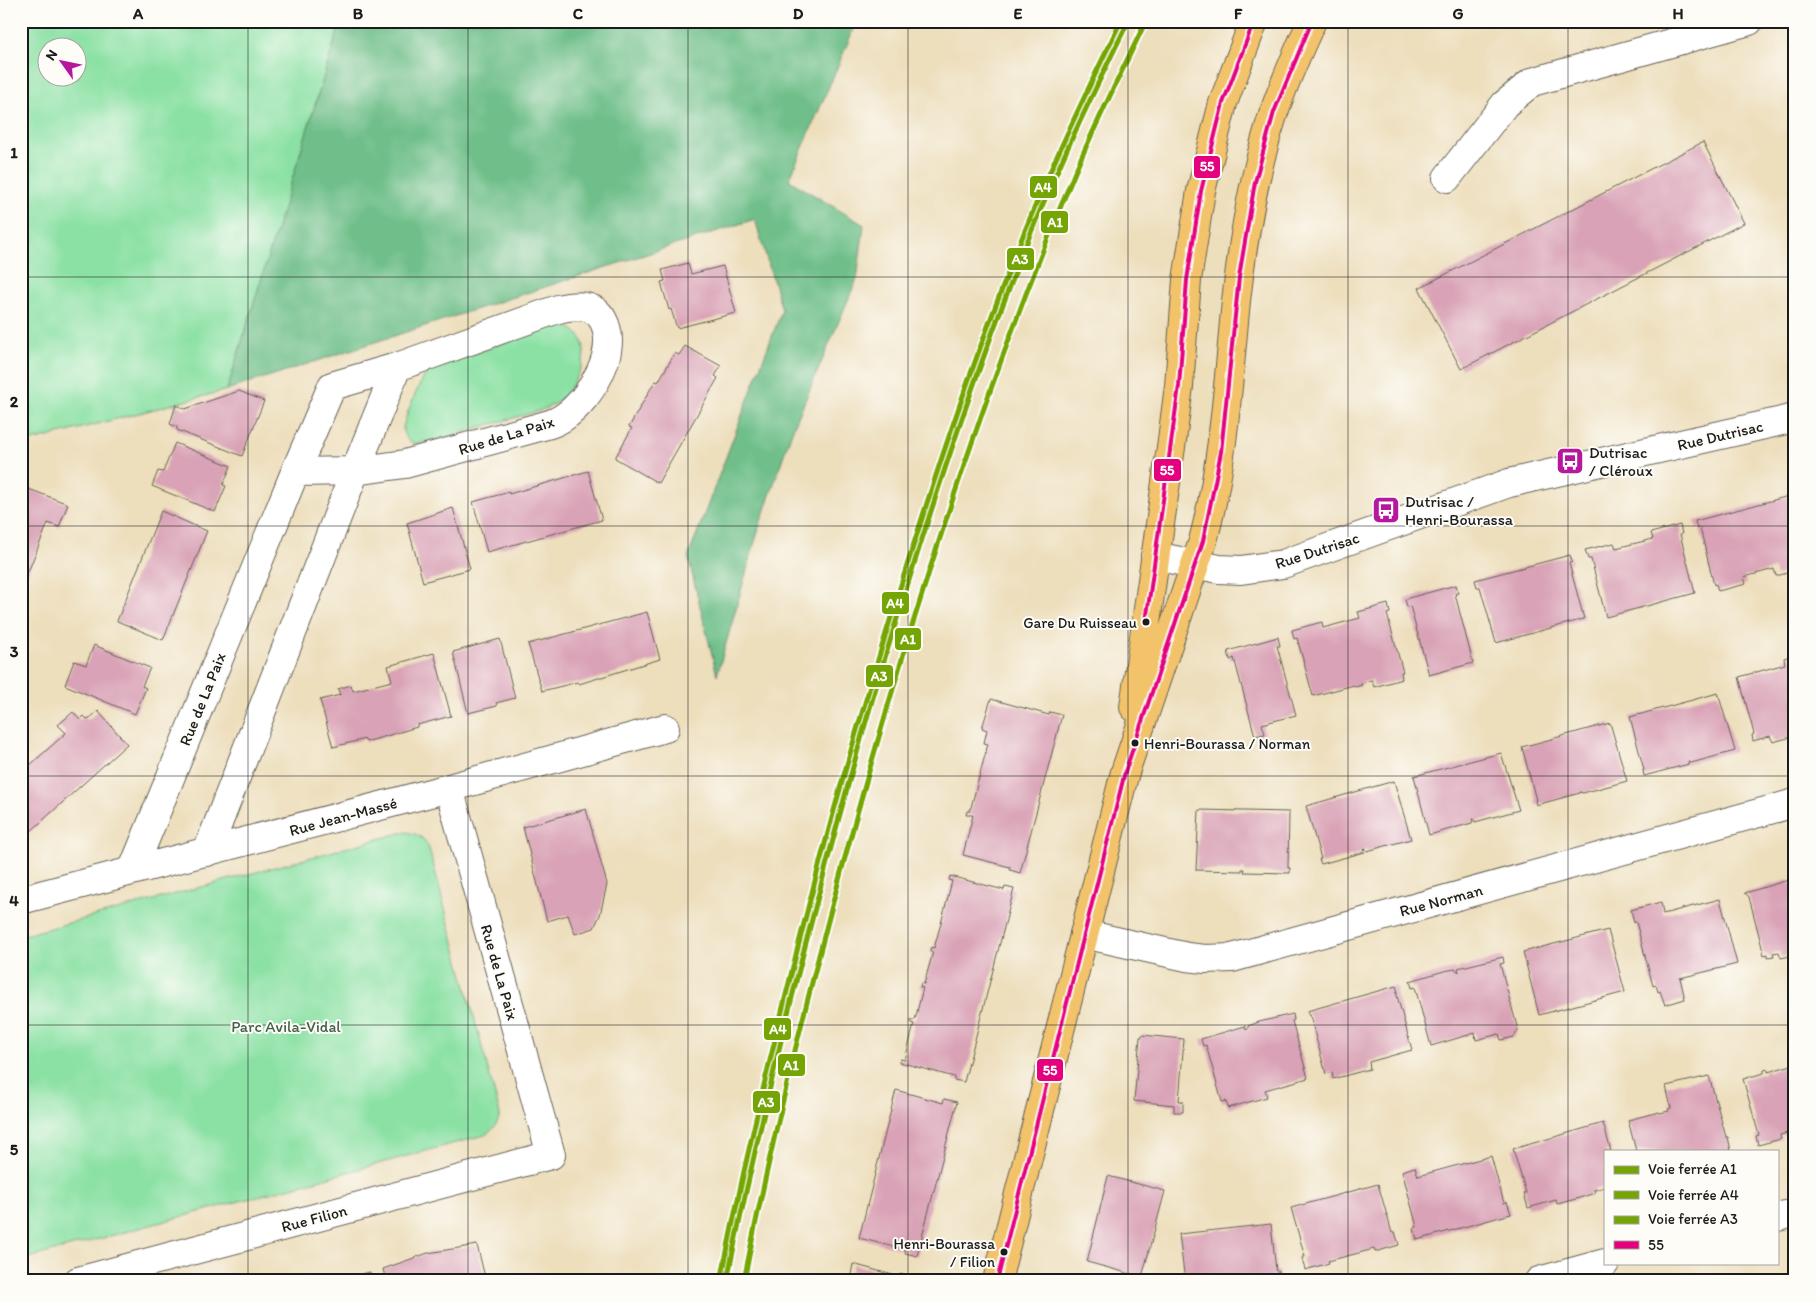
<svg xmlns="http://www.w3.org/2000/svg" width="1816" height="1302" viewBox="0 0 1816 1302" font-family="Itim,sans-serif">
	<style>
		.green { fill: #8be1a4; stroke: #547e60; fill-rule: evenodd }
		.forest { fill: #70bf8a; stroke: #466e53 }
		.building { fill: #d9a2b6 }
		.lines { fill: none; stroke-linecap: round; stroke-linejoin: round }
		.minor-casing { stroke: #656054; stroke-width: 30 }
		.major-casing { stroke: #656054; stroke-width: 30 }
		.minor { stroke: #fff; stroke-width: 28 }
		.major { stroke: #f2c36a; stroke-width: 28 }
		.bus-1-casing { stroke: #fdfcf7; stroke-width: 8 }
		.bus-1 { stroke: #e5007d; stroke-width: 4 }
		.rail-1-casing { stroke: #fdfcf7; stroke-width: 9 }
		.rail-2-casing { stroke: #fdfcf7; stroke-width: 9 }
		.rail-3-casing { stroke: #fdfcf7; stroke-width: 9 }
		.rail-1 { stroke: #74a504; stroke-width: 5 }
		.rail-2 { stroke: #74a504; stroke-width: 5 }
		.rail-3 { stroke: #74a504; stroke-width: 5 }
		.grid { fill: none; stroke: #1c1c1c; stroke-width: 1; stroke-opacity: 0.55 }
		.bus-dot { fill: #1c1c1c; stroke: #fdfcf7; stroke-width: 2 }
		.labels { text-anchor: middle; stroke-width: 4; stroke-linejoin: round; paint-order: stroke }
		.bus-label { font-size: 15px; fill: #1c1c1c; stroke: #fdfcf7; text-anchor: end }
		.street-label { font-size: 16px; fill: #1c1c1c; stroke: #fdfcf7 }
		.poi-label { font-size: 16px; fill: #1c1c1c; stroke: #fdfcf7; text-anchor: start }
		.park-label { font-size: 16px; fill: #43614c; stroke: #fdfcf7 }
		.line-badge { stroke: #fdfcf7; stroke-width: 2 }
		.badge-label { font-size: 14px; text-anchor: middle; font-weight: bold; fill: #fff }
		.neatline { fill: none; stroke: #1c1c1c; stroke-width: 2 }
		.grid-label { font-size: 16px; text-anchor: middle; font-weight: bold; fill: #1c1c1c }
	</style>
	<rect width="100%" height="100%" fill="#fdfcf7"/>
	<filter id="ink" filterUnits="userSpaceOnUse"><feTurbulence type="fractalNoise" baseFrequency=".02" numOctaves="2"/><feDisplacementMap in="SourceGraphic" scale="10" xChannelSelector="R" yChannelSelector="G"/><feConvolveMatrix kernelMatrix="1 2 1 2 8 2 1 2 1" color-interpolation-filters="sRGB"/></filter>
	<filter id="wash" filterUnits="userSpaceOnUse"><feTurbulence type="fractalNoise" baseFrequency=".0096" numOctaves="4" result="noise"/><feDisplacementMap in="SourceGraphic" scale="20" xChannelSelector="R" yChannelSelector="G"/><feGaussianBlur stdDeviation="1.12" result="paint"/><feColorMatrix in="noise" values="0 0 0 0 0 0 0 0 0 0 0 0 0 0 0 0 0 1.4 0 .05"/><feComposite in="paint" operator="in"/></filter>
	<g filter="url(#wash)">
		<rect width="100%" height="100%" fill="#eddebc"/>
		<path class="green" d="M21 21H341L227 390 21 444ZM48 48H78V78H48Z
			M557 324C602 331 582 380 559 400 553 406 546 408 539 411L419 444C411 444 403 438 403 429 403 420 422 376 429 370L552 325Z
			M404 832C415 833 421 835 428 845L500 1114C498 1124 494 1129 485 1135L21 1260V936Z"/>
		<path class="forest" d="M341 21H857L789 180 864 225 857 279 792 431 760 524 717 675 688 557 782 310 755 219 227 390Z"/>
		<g id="blocks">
			<path class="building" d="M1703 142 1744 223 1461 369 1419 288Z
				M688 263 691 274 723 266 736 313 677 328 671 309 669 310 661 282 665 281 662 270Z
				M685 346 721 366 715 376 718 378 658 483 615 458 632 428 629 427 655 381 658 382 675 353 679 355Z
				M239 391 264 401 242 456 177 430V427L170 424 176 405 185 409Z
				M175 443 231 466 223 485 226 486 215 512 152 486 158 471 163 472Z
				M588 471 602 520 487 552 473 502 509 492V494Z
				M21 486 68 504 59 527 48 523 21 589Z
				M1789 496 1791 503 1789 504 1795 526V571L1776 576 1774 569 1744 577 1746 584 1718 591 1716 584 1714 585 1700 528 1697 529 1695 521Z
				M453 508 470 569 423 582 407 523Z
				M161 511 207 531 163 640 117 621Z
				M1680 525 1682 534H1680L1695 593 1606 617 1591 559H1588L1585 550 1614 543 1616 548 1653 539 1651 533Z
				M1570 555 1572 562 1569 563 1584 619 1496 643 1480 587H1477L1475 580Z
				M1456 585 1458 593 1455 594 1473 663 1429 675 1410 606 1407 607 1405 599Z
				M1388 604 1390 613 1387 614 1403 672H1401L1402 679 1374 687 1372 680 1361 683 1362 685 1355 687 1354 685 1313 696 1297 638 1294 639 1292 630 1322 622 1323 628 1360 618 1358 612Z
				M647 612 660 659 579 684 578 682 542 691 528 644Z
				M1278 637 1280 646H1277L1296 715 1262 724 1265 734 1255 736 1234 658 1230 660 1228 651Z
				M500 639 515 698 496 703 497 706 468 713 453 652Z
				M94 645 150 668 142 686 146 688 135 714 65 685 74 661 86 665Z
				M434 653 451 716 417 725V727L366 742 365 739 333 747 320 700 340 695 338 689 351 685 353 691 392 681 388 666Z
				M1795 655V736L1773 742 1770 736 1753 741 1752 735 1754 734 1739 677 1785 664 1784 658Z
				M1718 693 1735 751 1691 763 1688 762 1689 764 1644 776 1643 770H1644L1630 717Z
				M991 699 1049 715 1050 712 1062 715 1020 873 1010 870V867L963 855 973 815H966L967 811H970L988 744 984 743 987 730 982 728Z
				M98 711 127 744 30 832 21 823V773L66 733 58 725 73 712 80 720 84 716 88 720Z
				M1610 723 1627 781 1583 793 1580 792V793L1536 805 1535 800H1536L1522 747Z
				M1501 753 1519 810 1475 822 1474 819H1473L1472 823 1429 835 1414 776Z
				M1394 781 1411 839 1367 851 1365 849 1364 850 1365 852 1321 864 1319 859H1321L1306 806Z
				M586 809 607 884 600 915 594 928 575 934 568 915 547 921 523 827Z
				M1199 810 1289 812 1288 868H1290V873L1244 872 1245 869H1242V871L1196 870Z
				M950 876 1004 890 1005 887 1014 889 964 1082 954 1080V1077L899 1062 900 1059 905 1060 914 1024 911 1023V1020H915L923 988 920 987 921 983 924 984 933 952H930L931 947 934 948 943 916 952 881 949 880Z
				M1795 878V955L1781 958 1779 952 1773 953 1774 956 1768 957V954L1764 955 1749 897 1745 893 1788 880 1789 883H1791L1794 882 1793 879Z
				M1720 899 1737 964 1680 978 1685 999 1665 1005 1660 991 1658 992 1656 985 1653 986 1636 922H1634L1631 910 1661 902 1663 914Z
				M1608 930 1625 992 1539 1015 1523 952Z
				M1503 957 1504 963 1500 964 1518 1030 1514 1037 1501 1040 1499 1034 1476 1040 1475 1033 1431 1046 1415 987 1412 988 1410 981 1444 971 1455 969 1459 972 1458 968Z
				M1396 986 1398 992H1396L1412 1050 1369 1062 1370 1069 1333 1079 1332 1072 1326 1074 1310 1016H1309L1307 1011Z
				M1293 1014 1294 1020 1292 1021 1308 1078 1265 1090 1267 1097 1228 1108 1226 1101 1222 1102 1206 1045 1203 1046 1201 1039 1245 1026 1246 1030 1248 1029V1026L1259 1022Z
				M1142 1035 1184 1039 1179 1101H1183V1112H1174V1105L1134 1101 1140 1037H1142Z
				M1795 1064V1131L1780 1135 1781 1139 1758 1145 1756 1136 1759 1135 1743 1079 1764 1073V1070L1768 1069V1072Z
				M1709 1076 1726 1137H1728L1731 1151H1636L1628 1120 1659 1112 1660 1113 1669 1111 1668 1109 1671 1108 1666 1086Z
				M896 1090 943 1103 944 1099 957 1102 917 1256 905 1253 906 1250 859 1238Z
				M1603 1123 1611 1151H1605V1187L1594 1190 1595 1193 1576 1199 1557 1204 1556 1200 1528 1208 1524 1194 1526 1193 1513 1149Z
				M1491 1156 1504 1203 1507 1202 1511 1214 1417 1240 1414 1228 1417 1227 1402 1171 1415 1167 1418 1176Z
				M1108 1176 1165 1191 1142 1277 1087 1262Z
				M1378 1184 1392 1233 1395 1232 1399 1245 1375 1252 1374 1249 1328 1261 1329 1263 1305 1270 1302 1257H1305L1291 1208Z
				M1271 1224 1276 1271H1279L1280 1281H1185L1179 1234Z
				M477 1245 486 1281H386L383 1269 428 1253Z
				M853 1264 900 1277V1274L914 1278 913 1281H850Z
				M370 1272 372 1281H337V1280Z"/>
		</g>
	</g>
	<g filter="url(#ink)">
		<use href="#blocks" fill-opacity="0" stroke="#656054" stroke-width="1"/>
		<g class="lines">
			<g class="minor-casing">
				<path id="minor" d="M1447 178 1505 104 1532 82 1749 21
					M1155 556 1219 569 1241 570 1283 564 1509 483 1795 418
					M207 852 355 471 397 367
					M133 869 295 472 332 386 397 367 558 309C575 305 594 303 603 320 620 351 590 399 564 417 560 420 555 422 550 424L405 464 355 471 295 472
					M21 900 449 788 665 728
					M1084 934 1187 957 1205 959 1232 958 1795 803
					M1777 1217 1795 1213
					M78 1281 551 1155 449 788
					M1539 1281 1605 1263"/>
			</g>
			<g class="major-casing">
				<path id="major" d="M1134 707 1172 440 1179 386 1187 280 1201 191 1223 103 1254 21
					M997 1281 1125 772 1203 541C1224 462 1228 382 1236 301 1243 238 1254 172 1274 112 1285 81 1298 51 1312 21"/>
			</g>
			<use href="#minor" class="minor"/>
			<use href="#major" class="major"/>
			<g class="bus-1-casing">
				<path id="bus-1" d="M1146 622 1179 386 1187 280 1201 191 1223 103 1254 21
					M997 1281 1125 772 1203 541 1221 452 1239 277 1255 182 1274 112 1312 21"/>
			</g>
			<use href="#bus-1" class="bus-1"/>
			<g class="rail-1-casing">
				<path id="rail-1" d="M744 1281C774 1126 813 973 855 821 916 601 986 383 1075 172 1097 121 1122 71 1146 21"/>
			</g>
			<g class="rail-2-casing">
				<path id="rail-2" d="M721 1281C737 1200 755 1120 775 1040 803 924 833 808 868 693 910 553 954 413 1007 276 1040 189 1080 105 1121 21"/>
			</g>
			<g class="rail-3-casing">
				<path id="rail-3" d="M727 1281C743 1200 762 1121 781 1041 810 925 840 809 874 694 916 554 960 415 1013 278 1046 191 1086 107 1127 24"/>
			</g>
			<use href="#rail-1" class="rail-1"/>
			<use href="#rail-2" class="rail-2"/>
			<use href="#rail-3" class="rail-3"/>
		</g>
	</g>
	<path class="grid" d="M248 21V1281M468 21V1281M688 21V1281M908 21V1281M1128 21V1281M1348 21V1281M1568 21V1281M21 277H1795M21 526H1795M21 776H1795M21 1025H1795"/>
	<defs>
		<g id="bus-square" transform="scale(1.4375)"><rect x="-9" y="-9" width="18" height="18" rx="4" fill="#b5179e" stroke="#fdfcf7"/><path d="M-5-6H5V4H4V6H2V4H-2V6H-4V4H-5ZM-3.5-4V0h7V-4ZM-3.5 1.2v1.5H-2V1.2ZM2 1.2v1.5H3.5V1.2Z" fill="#fff"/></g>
	</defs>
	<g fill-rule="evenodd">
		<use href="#bus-square" x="1570" y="461"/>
		<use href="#bus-square" x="1386" y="510"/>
	</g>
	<g class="bus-dot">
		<circle cx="1146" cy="622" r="4.5"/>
		<circle cx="1135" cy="743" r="4.5"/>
		<circle cx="1004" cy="1252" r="4.5"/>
	</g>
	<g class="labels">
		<g class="bus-label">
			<text x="1137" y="628">Gare Du Ruisseau</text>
			<text x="1144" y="749" text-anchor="start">Henri-Bourassa / Norman</text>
			<text x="995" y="1249">Henri-Bourassa<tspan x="995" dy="18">/ Filion</tspan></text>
		</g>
		<g class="street-label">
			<text transform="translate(506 435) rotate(-17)" y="6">Rue de La Paix</text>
			<text transform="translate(1720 435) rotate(-13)" y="6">Rue Dutrisac</text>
			<text transform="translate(1317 550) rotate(-18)" y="6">Rue Dutrisac</text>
			<text transform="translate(202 699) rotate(-68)" y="6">Rue de La Paix</text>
			<text transform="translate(343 816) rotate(-15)" y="6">Rue Jean-Massé</text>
			<text transform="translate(1441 900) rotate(-15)" y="6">Rue Norman</text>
			<text transform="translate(500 972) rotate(74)" y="6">Rue de La Paix</text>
			<text transform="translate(314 1218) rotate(-15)" y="6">Rue Filion</text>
		</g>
		<g class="poi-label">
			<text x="1589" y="458">Dutrisac<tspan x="1589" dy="18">/ Cléroux</tspan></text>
			<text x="1405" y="507">Dutrisac /<tspan x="1405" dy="18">Henri-Bourassa</tspan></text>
		</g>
		<g class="park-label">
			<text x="286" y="1032">Parc Avila-Vidal</text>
		</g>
	</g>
	<g class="line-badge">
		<rect x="1193" y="155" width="28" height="24" rx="5" fill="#e5007d"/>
		<rect x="1029" y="175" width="29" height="24" rx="5" fill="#74a504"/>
		<rect x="1040" y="210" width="29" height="24" rx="5" fill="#74a504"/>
		<rect x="1006" y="247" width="29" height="24" rx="5" fill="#74a504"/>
		<rect x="1153" y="458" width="29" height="24" rx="5" fill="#e5007d"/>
		<rect x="881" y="591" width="29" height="24" rx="5" fill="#74a504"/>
		<rect x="894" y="627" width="28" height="24" rx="5" fill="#74a504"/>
		<rect x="865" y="664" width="29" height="24" rx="5" fill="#74a504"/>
		<rect x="763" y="1017" width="29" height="24" rx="5" fill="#74a504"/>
		<rect x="777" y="1053" width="29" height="24" rx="5" fill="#74a504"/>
		<rect x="1036" y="1058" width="28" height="24" rx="5" fill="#e5007d"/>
		<rect x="752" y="1090" width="29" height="24" rx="5" fill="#74a504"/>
	</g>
	<g class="badge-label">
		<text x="1207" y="171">55</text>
		<text x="1043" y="192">A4</text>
		<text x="1055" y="227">A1</text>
		<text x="1020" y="264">A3</text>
		<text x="1167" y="475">55</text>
		<text x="895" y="608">A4</text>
		<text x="908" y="644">A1</text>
		<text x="879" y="681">A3</text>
		<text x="778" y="1034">A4</text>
		<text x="791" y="1070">A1</text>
		<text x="1050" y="1075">55</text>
		<text x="766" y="1107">A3</text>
	</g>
	<rect width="1816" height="1302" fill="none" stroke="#fdfcf7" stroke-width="55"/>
	<rect x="1604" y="1150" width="175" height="115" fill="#fdfcf7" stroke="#a3a29f"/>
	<rect x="1614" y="1166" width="25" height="8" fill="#74a504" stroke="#a3a29f"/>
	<text x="1648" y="1174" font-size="15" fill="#1c1c1c">Voie ferrée A1</text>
	<rect x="1614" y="1191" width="25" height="8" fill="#74a504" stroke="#a3a29f"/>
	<text x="1648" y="1200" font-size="15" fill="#1c1c1c">Voie ferrée A4</text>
	<rect x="1614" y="1216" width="25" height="8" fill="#74a504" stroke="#a3a29f"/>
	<text x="1648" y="1224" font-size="15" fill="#1c1c1c">Voie ferrée A3</text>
	<rect x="1614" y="1241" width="25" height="8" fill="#e5007d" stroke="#a3a29f"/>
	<text x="1648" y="1250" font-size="15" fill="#1c1c1c">55</text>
	<g transform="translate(62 62) rotate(303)"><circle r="24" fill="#fdfcf7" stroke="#a3a29f"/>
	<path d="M0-4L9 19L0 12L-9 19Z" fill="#b5179e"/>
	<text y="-8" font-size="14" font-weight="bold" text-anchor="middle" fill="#1c1c1c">N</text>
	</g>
	<rect x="28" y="28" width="1760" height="1246" class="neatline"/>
	<g class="grid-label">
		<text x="138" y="19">A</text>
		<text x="358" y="19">B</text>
		<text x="578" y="19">C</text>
		<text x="798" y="19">D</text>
		<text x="1018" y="19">E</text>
		<text x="1238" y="19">F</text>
		<text x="1458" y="19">G</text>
		<text x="1678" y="19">H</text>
		<text x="14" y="158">1</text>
		<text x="14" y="407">2</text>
		<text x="14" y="657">3</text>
		<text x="14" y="906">4</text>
		<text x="14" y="1155">5</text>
	</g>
</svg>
